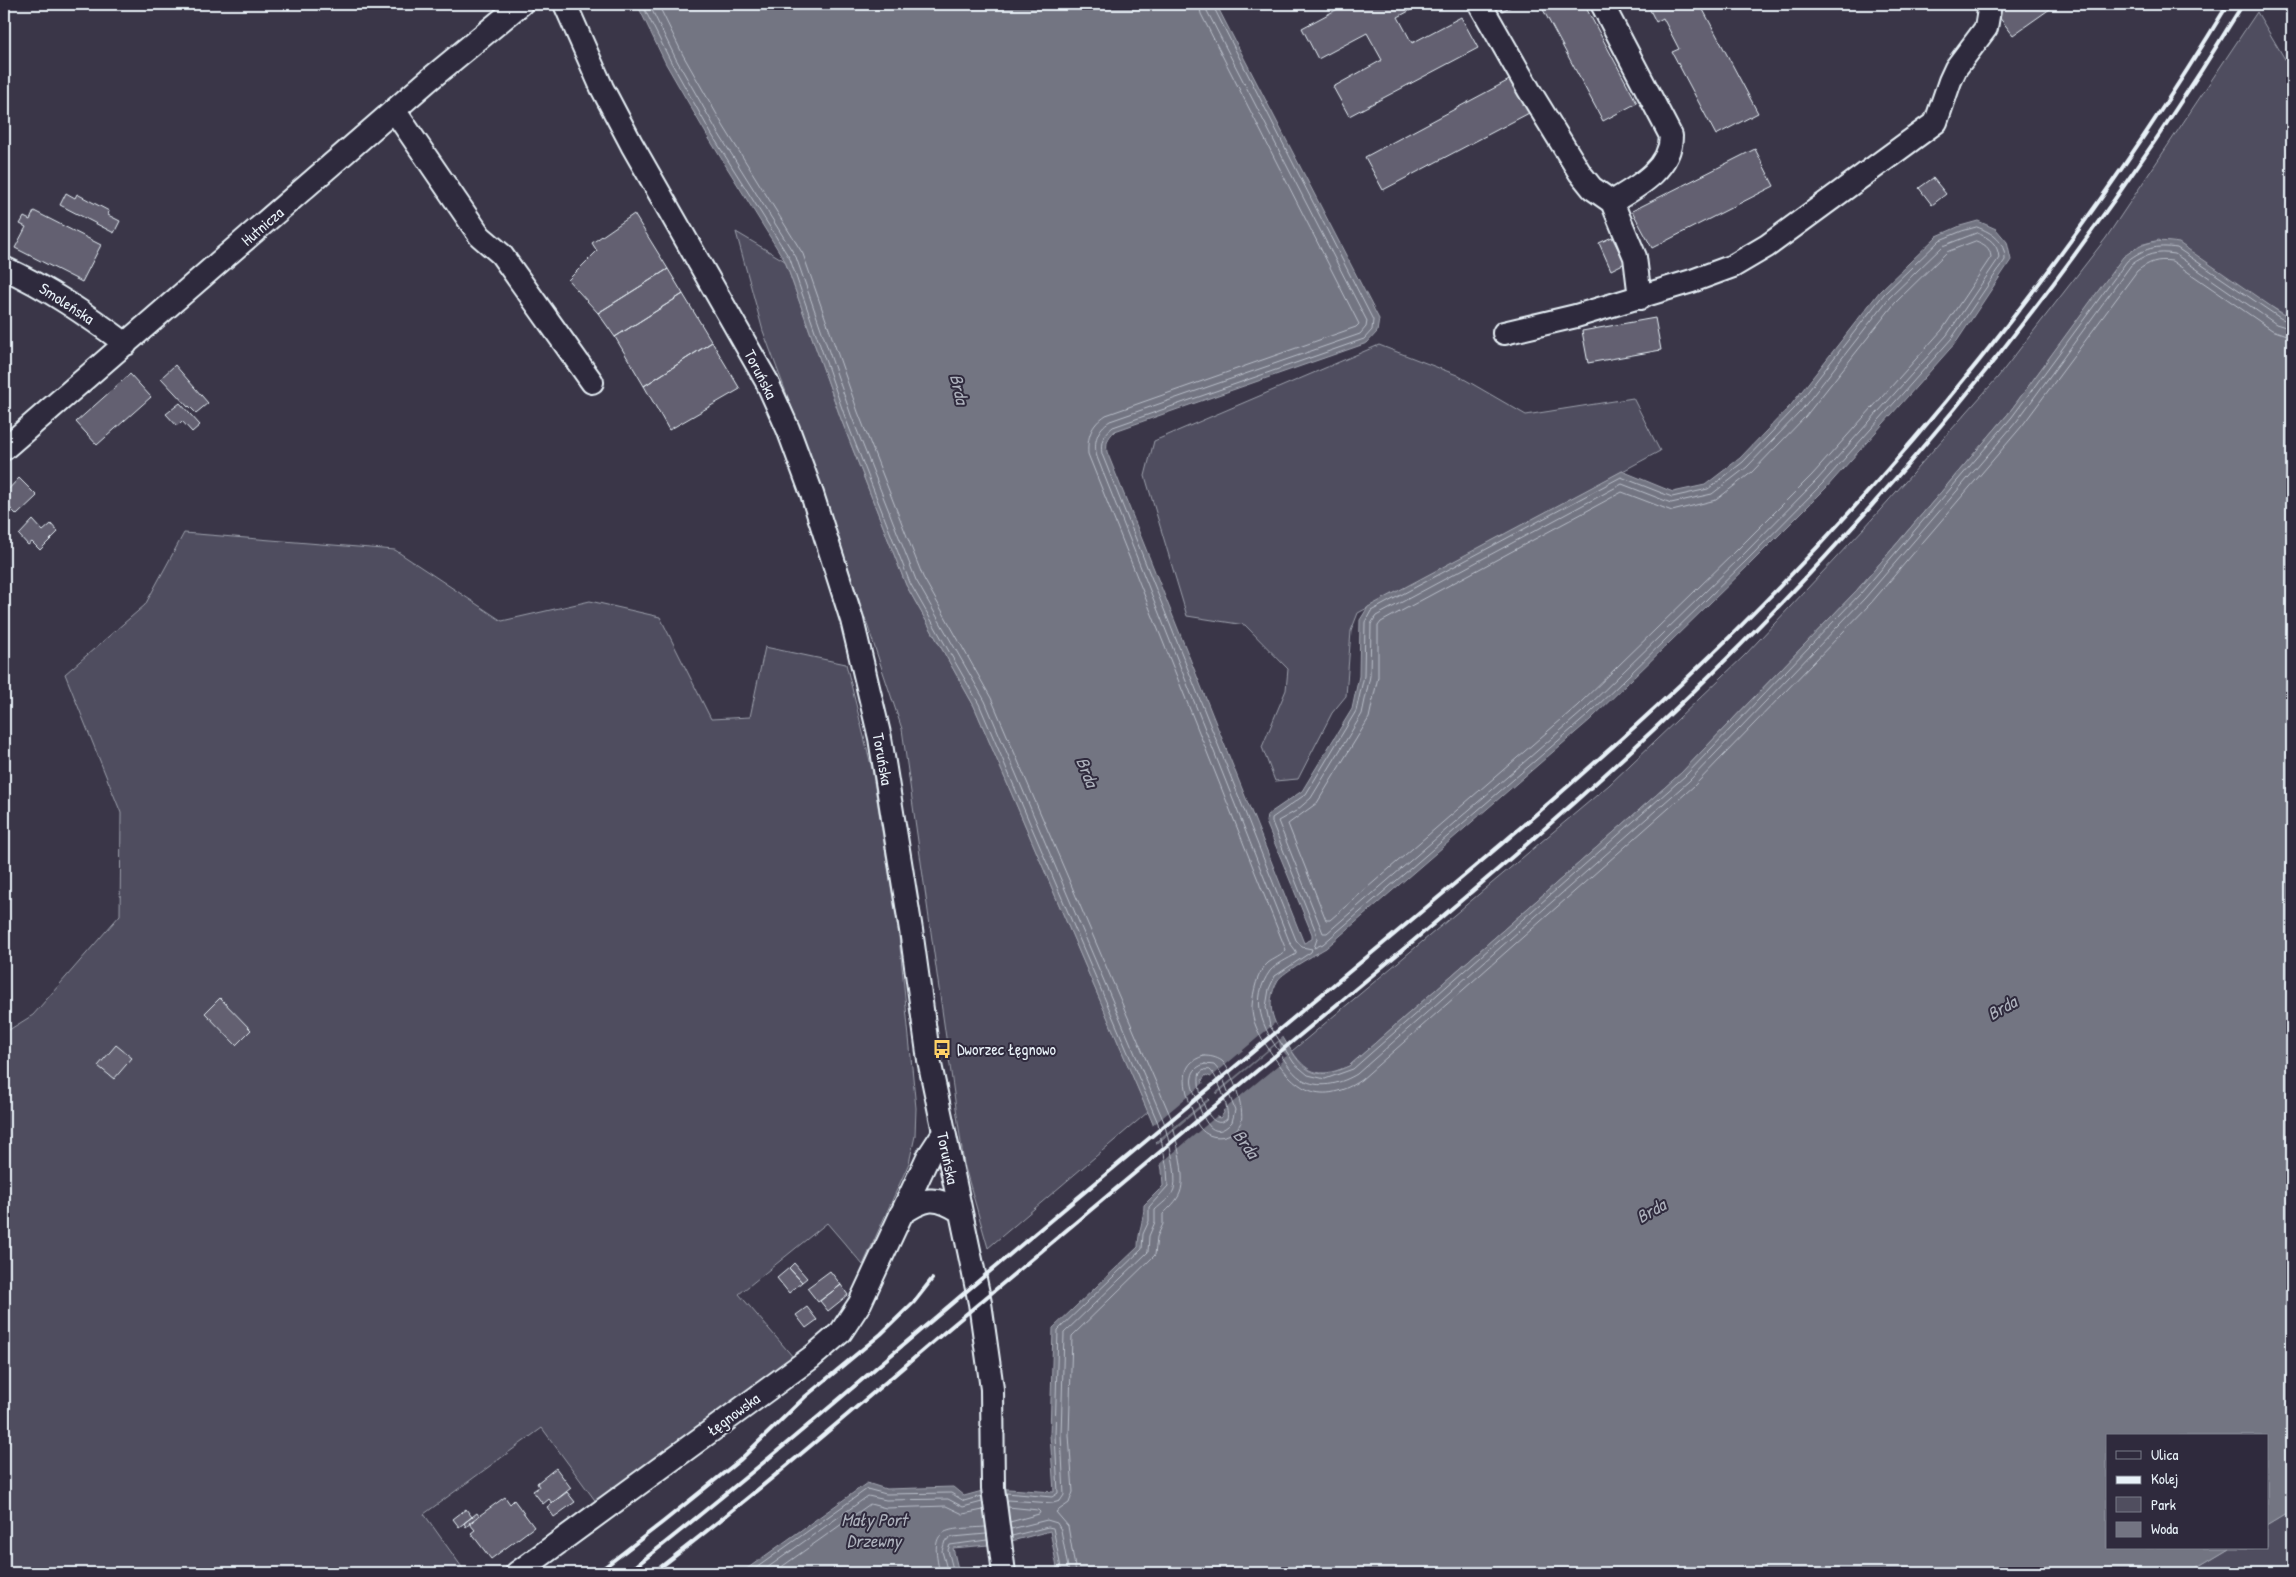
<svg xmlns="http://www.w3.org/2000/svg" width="2296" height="1577" viewBox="0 0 2296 1577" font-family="'Patrick Hand',sans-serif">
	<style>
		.green { fill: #504e5f; stroke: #9ca0ac }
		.water { fill: #737482; stroke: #a2a6b1; fill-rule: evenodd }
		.pier { fill: #3a3648 }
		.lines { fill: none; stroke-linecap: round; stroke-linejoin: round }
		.shore { stroke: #b9bfc9; stroke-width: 1 }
		.building { fill: #636171; stroke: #e8f1f8 }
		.minor-casing { stroke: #e8f1f8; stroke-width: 26 }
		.minor { stroke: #2f2a3d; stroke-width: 22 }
		.rail { stroke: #e8f1f8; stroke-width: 4 }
		.labels { text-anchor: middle; stroke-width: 4; stroke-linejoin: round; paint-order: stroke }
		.street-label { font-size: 16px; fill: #e8f1f8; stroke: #2f2a3d }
		.poi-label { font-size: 16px; fill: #e8f1f8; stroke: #2f2a3d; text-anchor: start }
		.water-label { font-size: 18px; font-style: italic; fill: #aeb2bd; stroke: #2f2a3d }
	</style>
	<rect width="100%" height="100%" fill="#3a3648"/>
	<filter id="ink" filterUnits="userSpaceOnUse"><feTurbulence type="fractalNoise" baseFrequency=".02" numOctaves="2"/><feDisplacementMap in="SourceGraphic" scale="10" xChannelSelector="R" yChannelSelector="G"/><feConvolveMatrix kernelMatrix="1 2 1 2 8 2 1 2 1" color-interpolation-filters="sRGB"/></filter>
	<g filter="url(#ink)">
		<path class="green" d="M2257 12 2292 71V319L2159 240 2140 245 2123 258 2008 414 1857 590 1681 773 1349 1066C1323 1077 1309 1077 1292 1051L1609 785 1745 655 1865 527 1998 377 2106 238Z
			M736 232 785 261 841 419 906 585 974 706 1148 1112 988 1248 964 1164 902 729 819 480 763 331Z
			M1379 345 1457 375 1526 415 1633 398 1660 451 1358 613 1351 631 1346 696 1332 713 1298 779 1275 781 1262 747 1286 690 1288 669 1245 625 1187 616 1145 476 1154 441Z
			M184 533 395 550 502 621 590 601 660 617 711 719 750 717 765 647 846 664 872 769 899 936 916 1108 915 1136 909 1163 863 1265 827 1223 739 1294 793 1357 597 1503 542 1428 424 1514 466 1573H4V1033L33 1015 120 915 121 813 65 674 145 605Z
			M2292 1511V1573H2187L2229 1548H2267V1526Z"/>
		<path class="water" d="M637 4H1216L1379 319 1377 332 1367 343 1115 431C1107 438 1106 443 1107 452L1304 943 1312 939V934L1266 822 1267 815 1302 791 1352 709 1359 676 1360 620 1368 607 1622 471 1673 492 1705 485 1740 458 1791 405 1880 291 1937 236 1960 226 1978 221 1996 229 2007 242 2011 260 1957 341 1826 488 1750 564 1590 720 1326 948C1316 954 1283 972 1278 980 1263 1006 1275 1025 1289 1047 1295 1056 1300 1065 1309 1070 1322 1078 1337 1071 1349 1066L1681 773 1857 590 2008 414 2123 257C2144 242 2153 239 2179 243L2282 314 2292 319V1511L2267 1526V1436H2107V1548H2229L2187 1573H1058L1050 1531 1000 1544 953 1548 959 1573H741L867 1483 886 1489 953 1487 964 1496 993 1488 1054 1492 1050 1435 1053 1328 1138 1247C1138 1232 1144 1220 1144 1205L1163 1186 1162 1170 1153 1124 974 706 906 585 841 419 785 261 708 137 666 64ZM1206 1075 1211 1077 1223 1109 1224 1113 1220 1118 1214 1116 1202 1080Z"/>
		<path class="pier" d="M1275 1023 1284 1036 1214 1094 1209 1079Z
			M1279 1042 1280 1048 1287 1056 1282 1059 1283 1061 1221 1112 1215 1096Z
			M1205 1082 1210 1097 1154 1143 1151 1127Z
			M1211 1099 1218 1115 1159 1165 1155 1146Z"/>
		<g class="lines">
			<path class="shore" d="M642 4 671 62 712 135 790 259 845 417 910 583 979 704 1158 1123 1167 1169 1168 1186 1149 1207V1221L1143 1234 1142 1249 1058 1330 1055 1435 1058 1493 1052 1497 1006 1493
				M649 4 676 59 717 131 796 257 851 415 916 580 985 701 1164 1122C1168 1139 1178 1173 1174 1189 1171 1198 1161 1204 1155 1210V1222L1149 1236 1148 1252 1064 1333 1061 1435 1064 1495 1060 1501 1053 1503 1007 1500
				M658 4 683 55 724 127 803 254 858 412 923 577 991 698 1172 1120C1175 1138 1187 1176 1180 1193 1177 1201 1169 1208 1163 1214V1224L1157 1237 1155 1255 1072 1336 1069 1435 1073 1492 1069 1503 1056 1512 1068 1526 1076 1573
				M1199 4 1201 14 1359 324 1356 327 1106 415C1091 425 1087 437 1088 454L1286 950C1282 956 1273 959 1268 963 1257 972 1253 992 1252 1006 1251 1021 1260 1036 1268 1048 1292 1086 1316 1109 1361 1080L1694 786 1871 603 2022 426 2137 271C2149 262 2157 259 2172 261L2272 330 2292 337
				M1206 4 1207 11 1367 321 1366 327 1360 334 1110 421C1097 429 1093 442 1097 457L1290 943 1296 951V954C1288 959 1276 964 1270 971 1249 1000 1263 1028 1280 1053 1286 1063 1294 1076 1305 1081 1322 1089 1342 1083 1357 1074L1689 781 1865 598 2017 421 2131 265C2146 254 2156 251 2175 254L2276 324 2292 329
				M1212 4 1373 320 1372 330 1364 339 1113 427C1103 435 1100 442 1102 454L1296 940 1302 947 1312 949 1311 952 1275 976 1269 989 1266 1007 1270 1026 1294 1063 1308 1075 1325 1079 1353 1069 1685 776 1861 593 2012 417 2127 261C2144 248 2156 245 2177 248L2280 318 2292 323
				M1977 227C1993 233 2005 241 2005 260L1952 338 1822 484 1746 561 1587 716 1323 944 1314 948 1317 939 1316 932 1272 822V818L1306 794 1356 711 1364 676 1365 622 1371 611 1621 477 1672 497 1708 489 1743 462 1795 408 1884 294 1940 240 1962 231Z
				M1977 233C1990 238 1998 244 1999 258L1947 335 1817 480 1742 556 1582 712 1327 933H1323L1278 821 1296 811 1311 798 1362 714 1370 676 1371 624 1376 616 1622 484 1671 503 1712 494 1747 467 1800 412 1889 298 1943 246Z
				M1976 241C1984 244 1990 247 1991 257L1942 330 1812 475 1736 551 1577 706 1330 920H1326L1288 824 1317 803 1369 718 1378 677V626L1381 622 1622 492 1672 511 1716 500 1752 472 1805 417 1895 303 1947 252Z
				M1204 1056C1210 1056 1216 1057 1222 1061 1232 1070 1245 1110 1241 1122 1234 1139 1211 1142 1200 1128 1195 1122 1194 1114 1191 1107 1185 1088 1177 1063 1204 1056Z
				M1205 1064 1214 1065 1221 1073 1235 1110 1232 1122C1212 1145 1202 1116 1197 1100 1195 1093 1190 1085 1192 1077 1193 1070 1198 1066 1205 1064Z
				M1210 1070C1218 1076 1230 1110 1227 1119 1208 1136 1195 1084 1200 1073L1204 1070Z
				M1008 1507 1038 1510 1040 1512 1039 1514 1010 1522
				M1011 1529 1047 1520 1057 1523 1061 1530 1069 1573
				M1012 1536 1048 1527 1053 1528 1062 1573
				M749 1573 867 1489 886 1494 951 1493 964 1501 981 1496
				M760 1573 868 1496 886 1500 948 1499 963 1507 982 1502
				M773 1573 870 1504 886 1508 946 1506 963 1514 983 1510
				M940 1573C928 1525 945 1530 985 1527
				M948 1573 942 1551 945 1541 953 1537 986 1534
				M954 1573 948 1550 950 1545 987 1540"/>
		</g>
		<path class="building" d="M1347 4H1422L1398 17 1412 43 1461 17 1478 48 1349 116 1333 87 1382 60 1367 33 1318 59 1302 28Z
			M1498 4H1516L1502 11Z
			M1540 4H1584L1637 103 1603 121Z
			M1647 4H1700L1758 113 1716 135 1672 52 1679 49 1663 18 1656 22Z
			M2005 4H2057L2013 35 1995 12Z
			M1513 78 1531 112 1383 190 1365 157Z
			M1755 149 1774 186 1652 248 1632 211Z
			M1933 178 1946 194 1932 205 1919 188Z
			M66 193 75 198 77 194 109 211 108 215 120 221 114 233 60 205Z
			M34 211 101 245 82 282 15 248 26 227 20 224 24 217 30 220Z
			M634 214 668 269 598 313 568 280 597 251 592 243Z
			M1612 237 1625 263 1611 270 1599 243Z
			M668 269 683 294 615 337 598 313Z
			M683 294 712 342 644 386 615 337Z
			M1655 318 1661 350 1588 363 1582 331Z
			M712 342 740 389 669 430 644 386Z
			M175 365 208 403 196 413 189 406 188 407 161 378Z
			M130 374 151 397 97 445 76 422Z
			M180 403 200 425 192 432 182 421 177 426 166 414Z
			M19 478 37 496 17 515 4 502V494Z
			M33 520 43 531 51 524 58 532 40 550 32 542 28 545 19 535Z
			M220 998 251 1030 236 1045 205 1013Z
			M116 1045 132 1058 114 1079 98 1066Z
			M794 1263 807 1278 802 1282 789 1268Z
			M789 1268 802 1282 789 1293 777 1278Z
			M830 1271 841 1285 818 1302 807 1288Z
			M841 1285 848 1295 828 1311 820 1301Z
			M807 1307 817 1320 806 1328 796 1315Z
			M556 1468 571 1488 552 1503 549 1499 543 1504 533 1491 539 1487 537 1483Z
			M567 1492 575 1502 554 1517 547 1507Z
			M505 1497 510 1504 514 1500 534 1527 491 1559 471 1533 475 1530 469 1523Z
			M466 1509 472 1517 459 1527 453 1519Z
			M477 1513 479 1516 466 1527 464 1523Z"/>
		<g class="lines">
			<g class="minor-casing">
				<path id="minor" d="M565 4 602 88 632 145 766 380 788 429 812 494 852 620 880 738 911 930 929 1060 980 1303 992 1389 993 1488 1004 1573
					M1480 4 1529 90 1580 173 1592 188 1612 202
					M1602 4 1671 136C1671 169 1637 187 1612 202L1635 257 1640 298
					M394 110 480 236 501 254 592 382
					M4 268C48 288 87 315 126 344
					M1504 333 1576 316 1692 281 1733 266 1767 246 1936 122 1950 81 1956 68 1986 28 1989 10 1987 4
					M4 449 430 79 521 4
					M901 1214C925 1198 935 1195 960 1211
					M517 1573 812 1357 841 1332 860 1303 928 1157 943 1134"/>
			</g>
			<use href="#minor" class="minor"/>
			<path class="rail" d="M597 1573 663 1522 740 1460 806 1396 881 1334 914 1302 932 1279
				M627 1573C746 1480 860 1381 975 1284 1050 1220 1126 1158 1201 1095 1363 959 1529 827 1683 682 1894 483 2078 252 2228 4
				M653 1573C752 1497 846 1416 940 1336 1024 1266 1108 1196 1191 1126 1361 983 1536 845 1695 690 1906 486 2090 254 2243 4"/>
		</g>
	</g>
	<defs>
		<g id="bus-bare" transform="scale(1.5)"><path d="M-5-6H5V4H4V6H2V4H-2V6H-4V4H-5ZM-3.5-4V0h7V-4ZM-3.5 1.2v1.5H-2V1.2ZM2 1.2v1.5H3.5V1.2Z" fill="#ffd166" stroke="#2f2a3d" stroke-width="2.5" paint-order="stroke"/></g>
	</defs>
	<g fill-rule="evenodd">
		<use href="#bus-bare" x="942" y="1049"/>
	</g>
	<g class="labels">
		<g class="street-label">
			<text transform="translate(262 226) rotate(-41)" y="6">Hutnicza</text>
			<text transform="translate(67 303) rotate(33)" y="6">Smoleńska</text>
			<text transform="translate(761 374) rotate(63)" y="6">Toruńska</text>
			<text transform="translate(883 759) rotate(80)" y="6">Toruńska</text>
			<text transform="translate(948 1158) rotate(78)" y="6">Toruńska</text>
			<text transform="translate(733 1414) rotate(-36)" y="6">Łęgnowska</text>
		</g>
		<g class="poi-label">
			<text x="957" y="1055">Dworzec Łęgnowo</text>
		</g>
		<g class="water-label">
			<text transform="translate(959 389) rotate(77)" y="6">Brda</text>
			<text transform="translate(1087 772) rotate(68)" y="6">Brda</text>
			<text transform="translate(2002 1008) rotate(-30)" y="6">Brda</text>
			<text transform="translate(1246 1144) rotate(54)" y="6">Brda</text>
			<text transform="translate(1651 1211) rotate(-30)" y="6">Brda</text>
			<text x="874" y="1526">Mały Port<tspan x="874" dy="21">Drzewny</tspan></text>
		</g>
	</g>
	<rect width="2296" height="1577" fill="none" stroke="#2f2a3d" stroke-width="20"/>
	<rect x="10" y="10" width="2276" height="1557" fill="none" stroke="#e8f1f8" stroke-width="2" filter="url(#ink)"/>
	<rect x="2106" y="1434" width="162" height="115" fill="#2f2a3d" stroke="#797a88"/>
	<rect x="2116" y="1451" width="25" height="8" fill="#2f2a3d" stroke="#797a88"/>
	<text x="2151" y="1460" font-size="15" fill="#e8f1f8">Ulica</text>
	<rect x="2116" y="1476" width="25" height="8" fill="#e8f1f8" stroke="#797a88"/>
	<text x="2151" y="1484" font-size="15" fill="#e8f1f8">Kolej</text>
	<rect x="2116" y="1497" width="25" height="15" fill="#504e5f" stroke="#797a88"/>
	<text x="2151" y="1510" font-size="15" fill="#e8f1f8">Park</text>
	<rect x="2116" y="1522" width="25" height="15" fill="#737482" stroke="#797a88"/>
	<text x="2151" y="1534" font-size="15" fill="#e8f1f8">Woda</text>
</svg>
